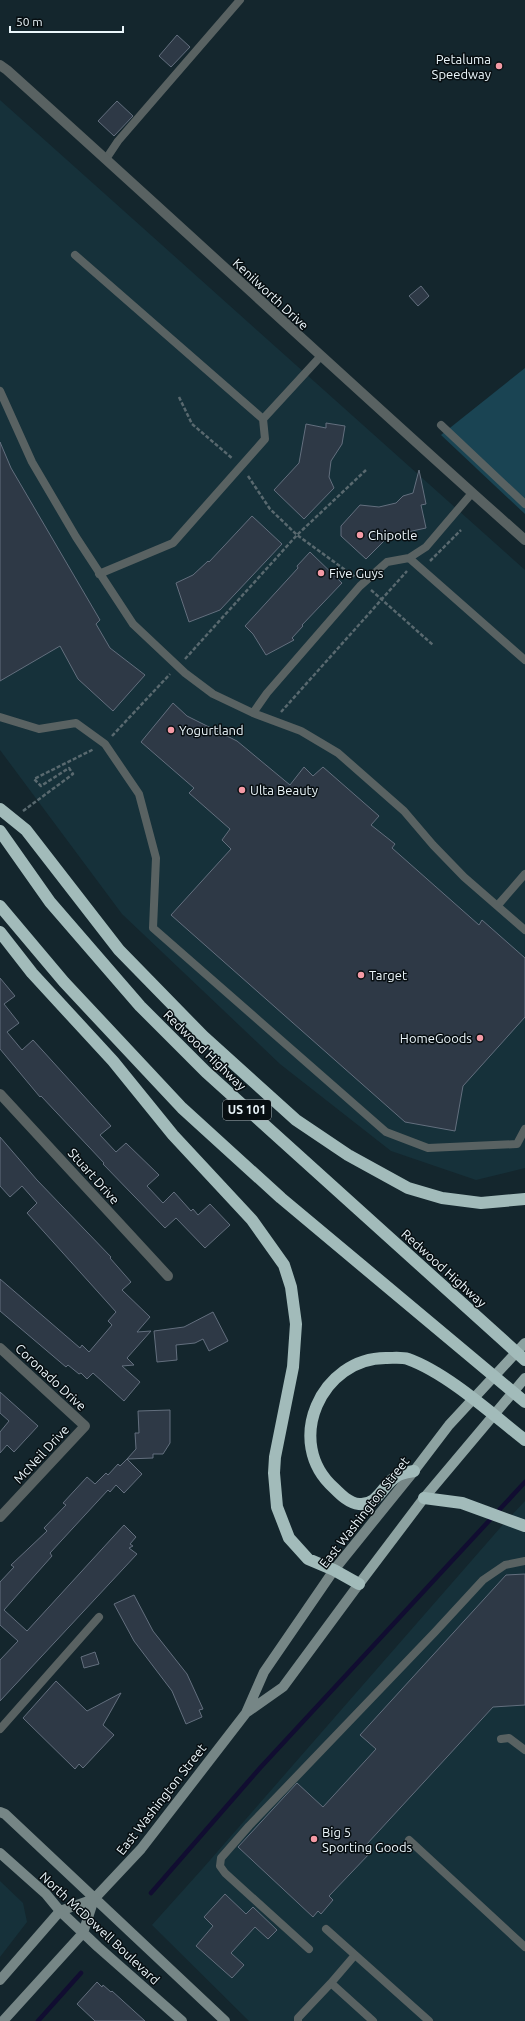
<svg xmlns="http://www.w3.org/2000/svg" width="525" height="2021" viewBox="0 0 525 2021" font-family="Ubuntu,sans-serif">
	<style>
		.built { fill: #16313a }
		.green { fill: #1a4453 }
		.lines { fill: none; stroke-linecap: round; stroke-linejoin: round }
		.stream { stroke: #110d31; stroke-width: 4.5 }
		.building { fill: #2e3946; stroke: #636f7e }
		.path { stroke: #59696f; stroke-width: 2.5; stroke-dasharray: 4 2; stroke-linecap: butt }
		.lane { stroke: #596262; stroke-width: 8 }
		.street { stroke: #596262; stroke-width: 10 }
		.secondary { stroke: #768686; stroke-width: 10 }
		.primary { stroke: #8da2a1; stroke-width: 10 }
		.highway { stroke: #a2bbba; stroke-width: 12 }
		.poi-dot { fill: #f49aa5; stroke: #070e11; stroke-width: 1.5 }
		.labels { text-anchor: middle; stroke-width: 3; stroke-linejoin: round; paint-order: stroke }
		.shield { fill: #070e11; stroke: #a7b0b5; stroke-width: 1 }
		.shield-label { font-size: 12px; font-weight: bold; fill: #ebf6fb }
		.poi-label { font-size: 13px; fill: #ebf6fb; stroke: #070e11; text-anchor: start }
		.street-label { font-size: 13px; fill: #ebf6fb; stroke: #070e11 }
	</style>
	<rect width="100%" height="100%" fill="#14262d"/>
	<path class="built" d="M0 100 525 570V1168L476 1180 391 1151 280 1064 122 914 0 750Z
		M525 1501V2021H249L152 1925 204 1867 507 1520Z
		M0 1881 23 1903 27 1922 0 1957Z"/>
	<path class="green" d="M525 368V514L441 435Z"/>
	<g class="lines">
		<path class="stream" d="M151 1893 260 1768 525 1482
			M38 2021 81 1973"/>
	</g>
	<path class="building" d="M177 35 190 47 171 67 159 56Z
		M117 101 133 116 114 136 98 121Z
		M421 286 429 296 418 306 409 296Z
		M326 423 345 426 342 444 331 461 329 477 334 488 304 519 274 490 299 463 306 424 326 428Z
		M0 442 11 468 100 620 96 624 110 648 145 675 113 711 78 679 60 646 0 681Z
		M419 470 426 504 421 505 426 528 389 536 366 559 341 536V526L360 505 379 507 396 503 403 496 413 493Z
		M252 516 282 544 220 610 189 622 176 583 193 575 208 561 209 562Z
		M310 552 342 583 302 625 303 626 292 638 294 640 266 655 253 634 245 626 298 568 297 566Z
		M173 703 187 716 237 741 290 785 304 767 313 776 323 767 379 816 371 825 395 844 392 848 479 925 482 920 525 958V1017L463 1086 455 1131 405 1122 171 915 231 849 222 840 230 829 189 793 194 788 141 742Z
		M0 978 15 996 4 1004 19 1023 7 1032 22 1050 33 1040 111 1126 100 1135 116 1152 126 1143 159 1175 147 1186 163 1203 174 1192 191 1211 193 1209 198 1215 210 1204 230 1225 205 1248 176 1218 165 1228 103 1164 104 1163 41 1096 40 1097 0 1049Z
		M0 1137 37 1180 111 1257 110 1258 131 1282 122 1290 150 1317 137 1332 151 1331 127 1358 134 1365 122 1366 140 1382 124 1401 93 1373 87 1379 81 1373 79 1374 68 1365 66 1367 0 1311V1279L80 1348 82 1345 89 1352 112 1325 108 1321 116 1312 27 1213 37 1203 22 1186 10 1197 0 1186Z
		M213 1312 228 1341 209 1351 203 1339 195 1343 176 1345 177 1360 157 1362 154 1331 184 1327Z
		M0 1392 38 1426 14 1452 7 1445 0 1453V1432L9 1421 0 1413Z
		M170 1410V1443L163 1454H153V1458L127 1459 136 1449 135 1433H139L138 1411Z
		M127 1459 142 1474 124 1493 116 1485 110 1492 108 1490 50 1553 52 1556 4 1610 27 1631 124 1525 136 1537 130 1544 133 1546 129 1548 137 1554 0 1701V1660L18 1641 0 1625V1582L14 1567 11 1565 47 1531 44 1528 66 1505 63 1503 87 1477 95 1484 106 1473 108 1475 118 1464 120 1466Z
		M525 1574V1705L493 1707 366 1845 371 1852 329 1896 333 1900 321 1914 318 1911 313 1917 238 1847 297 1783 323 1807 376 1749 360 1735 506 1575Z
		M134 1595 153 1631 187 1674 203 1709 199 1710 202 1717 186 1724 172 1691 134 1641 114 1604Z
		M95 1652 99 1664 84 1668 81 1657Z
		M56 1681 87 1711 121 1693 103 1725 114 1735 83 1768 79 1764 75 1769 23 1718Z
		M225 1894 246 1914 253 1907 277 1930 268 1939 255 1927 231 1953 244 1965 232 1978 196 1946 213 1926 204 1917Z
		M97 1982 102 1987 103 1985 111 1992 112 1991 145 2021H95L77 2004Z"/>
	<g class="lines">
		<path class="path" d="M179 397 192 424 233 459
			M248 476 270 509 297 535 355 577
			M430 561 461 530
			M371 590 433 645
			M185 659 297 535 366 470
			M281 712 407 571
			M112 736 170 674
			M23 811 73 774 69 768 41 786 34 779 94 749"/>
		<path class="lane" d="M106 159 118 141 240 0
			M75 255 263 419 265 439 173 543 99 574
			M0 391 32 462 76 537 133 624 185 673 213 694 253 713 301 731 338 753 404 811 433 845 464 877 525 930
			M263 419 320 357
			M441 425 525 504
			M409 558 525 660
			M253 713 267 693 360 586 387 562 409 558 426 547 472 493
			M0 717 39 729 76 723 105 744 139 794 156 858 153 928 386 1132 428 1148 517 1144 525 1129
			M498 905 525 874
			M0 1729 99 1617
			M501 1739 509 1738 525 1750
			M409 1840 525 1947
			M326 1929 429 2021
			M309 1949 225 1873 220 1866 221 1858 249 1826 435 1632 483 1580 505 1565 525 1561
			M355 1955 331 1983 373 2021
			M298 2021V2018L331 1983"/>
		<path class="street" d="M0 65 7 70C181 226 351 385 525 540
			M0 1094 168 1276
			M0 1348 85 1426 0 1517"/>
		<path class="secondary" d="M246 1713 283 1687 359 1584
			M0 1812 5 1814 225 2021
			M0 1853 46 1894 60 1911 98 1947 182 2021
			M0 1980 60 1911 94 1899
			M3 2021 83 1933 94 1899 141 1849 246 1713 264 1672 334 1570 414 1471"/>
		<path class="primary" d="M414 1471 449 1425 525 1343
			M359 1584 424 1498 525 1378"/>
		<path class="highway" d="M0 809 26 830 119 950 203 1036 296 1120 348 1155 408 1188 442 1198 481 1203 525 1199
			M0 831 50 902 140 1006 206 1072 525 1360
			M0 906 64 982 182 1108 281 1198 525 1402
			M0 932 32 973 113 1061 173 1135 252 1220 284 1265 291 1287 296 1324 293 1367 275 1457 274 1473 277 1507 289 1538 308 1559 334 1570 359 1584
			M414 1471C409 1472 401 1473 397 1476 383 1484 378 1506 359 1504 349 1503 341 1495 334 1488 283 1443 321 1357 387 1358 394 1358 402 1357 408 1359 447 1373 492 1414 525 1440
			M424 1498 462 1503 525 1526"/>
	</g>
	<g class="poi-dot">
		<circle cx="499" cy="66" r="4"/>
		<circle cx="360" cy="535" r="4"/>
		<circle cx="321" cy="573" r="4"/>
		<circle cx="171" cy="730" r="4"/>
		<circle cx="242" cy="790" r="4"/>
		<circle cx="361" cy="975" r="4"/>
		<circle cx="480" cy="1038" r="4"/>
		<circle cx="314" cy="1839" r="4"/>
	</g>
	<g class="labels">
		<rect class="shield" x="223" y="1100" width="48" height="20" rx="3"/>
		<g class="shield-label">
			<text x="247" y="1114">US 101</text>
		</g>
		<g class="poi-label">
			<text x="491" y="64" text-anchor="end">Petaluma<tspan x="491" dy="15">Speedway</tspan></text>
			<text x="368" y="540">Chipotle</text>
			<text x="329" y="578">Five Guys</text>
			<text x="179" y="735">Yogurtland</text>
			<text x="250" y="795">Ulta Beauty</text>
			<text x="369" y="980">Target</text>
			<text x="472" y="1043" text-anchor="end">HomeGoods</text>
			<text x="322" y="1837">Big 5<tspan x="322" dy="15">Sporting Goods</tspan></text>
		</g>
		<g class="street-label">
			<text transform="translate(271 294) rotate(43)" y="5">Kenilworth Drive</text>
			<text transform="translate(205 1050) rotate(44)" y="5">Redwood Highway</text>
			<text transform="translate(94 1176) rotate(48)" y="5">Stuart Drive</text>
			<text transform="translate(444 1268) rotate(42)" y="5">Redwood Highway</text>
			<text transform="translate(51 1377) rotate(43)" y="5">Coronado Drive</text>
			<text transform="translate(41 1454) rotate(-47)" y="5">McNeil Drive</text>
			<text transform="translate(364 1512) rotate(-52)" y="5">East Washington Street</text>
			<text transform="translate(161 1799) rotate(-52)" y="5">East Washington Street</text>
			<text transform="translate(100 1928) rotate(43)" y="5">North McDowell Boulevard</text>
		</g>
	</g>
	<path d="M10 26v6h113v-6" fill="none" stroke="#ebf6fb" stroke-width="2"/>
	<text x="16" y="26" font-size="12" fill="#ebf6fb" stroke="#070e11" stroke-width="3" paint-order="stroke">50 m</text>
</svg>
